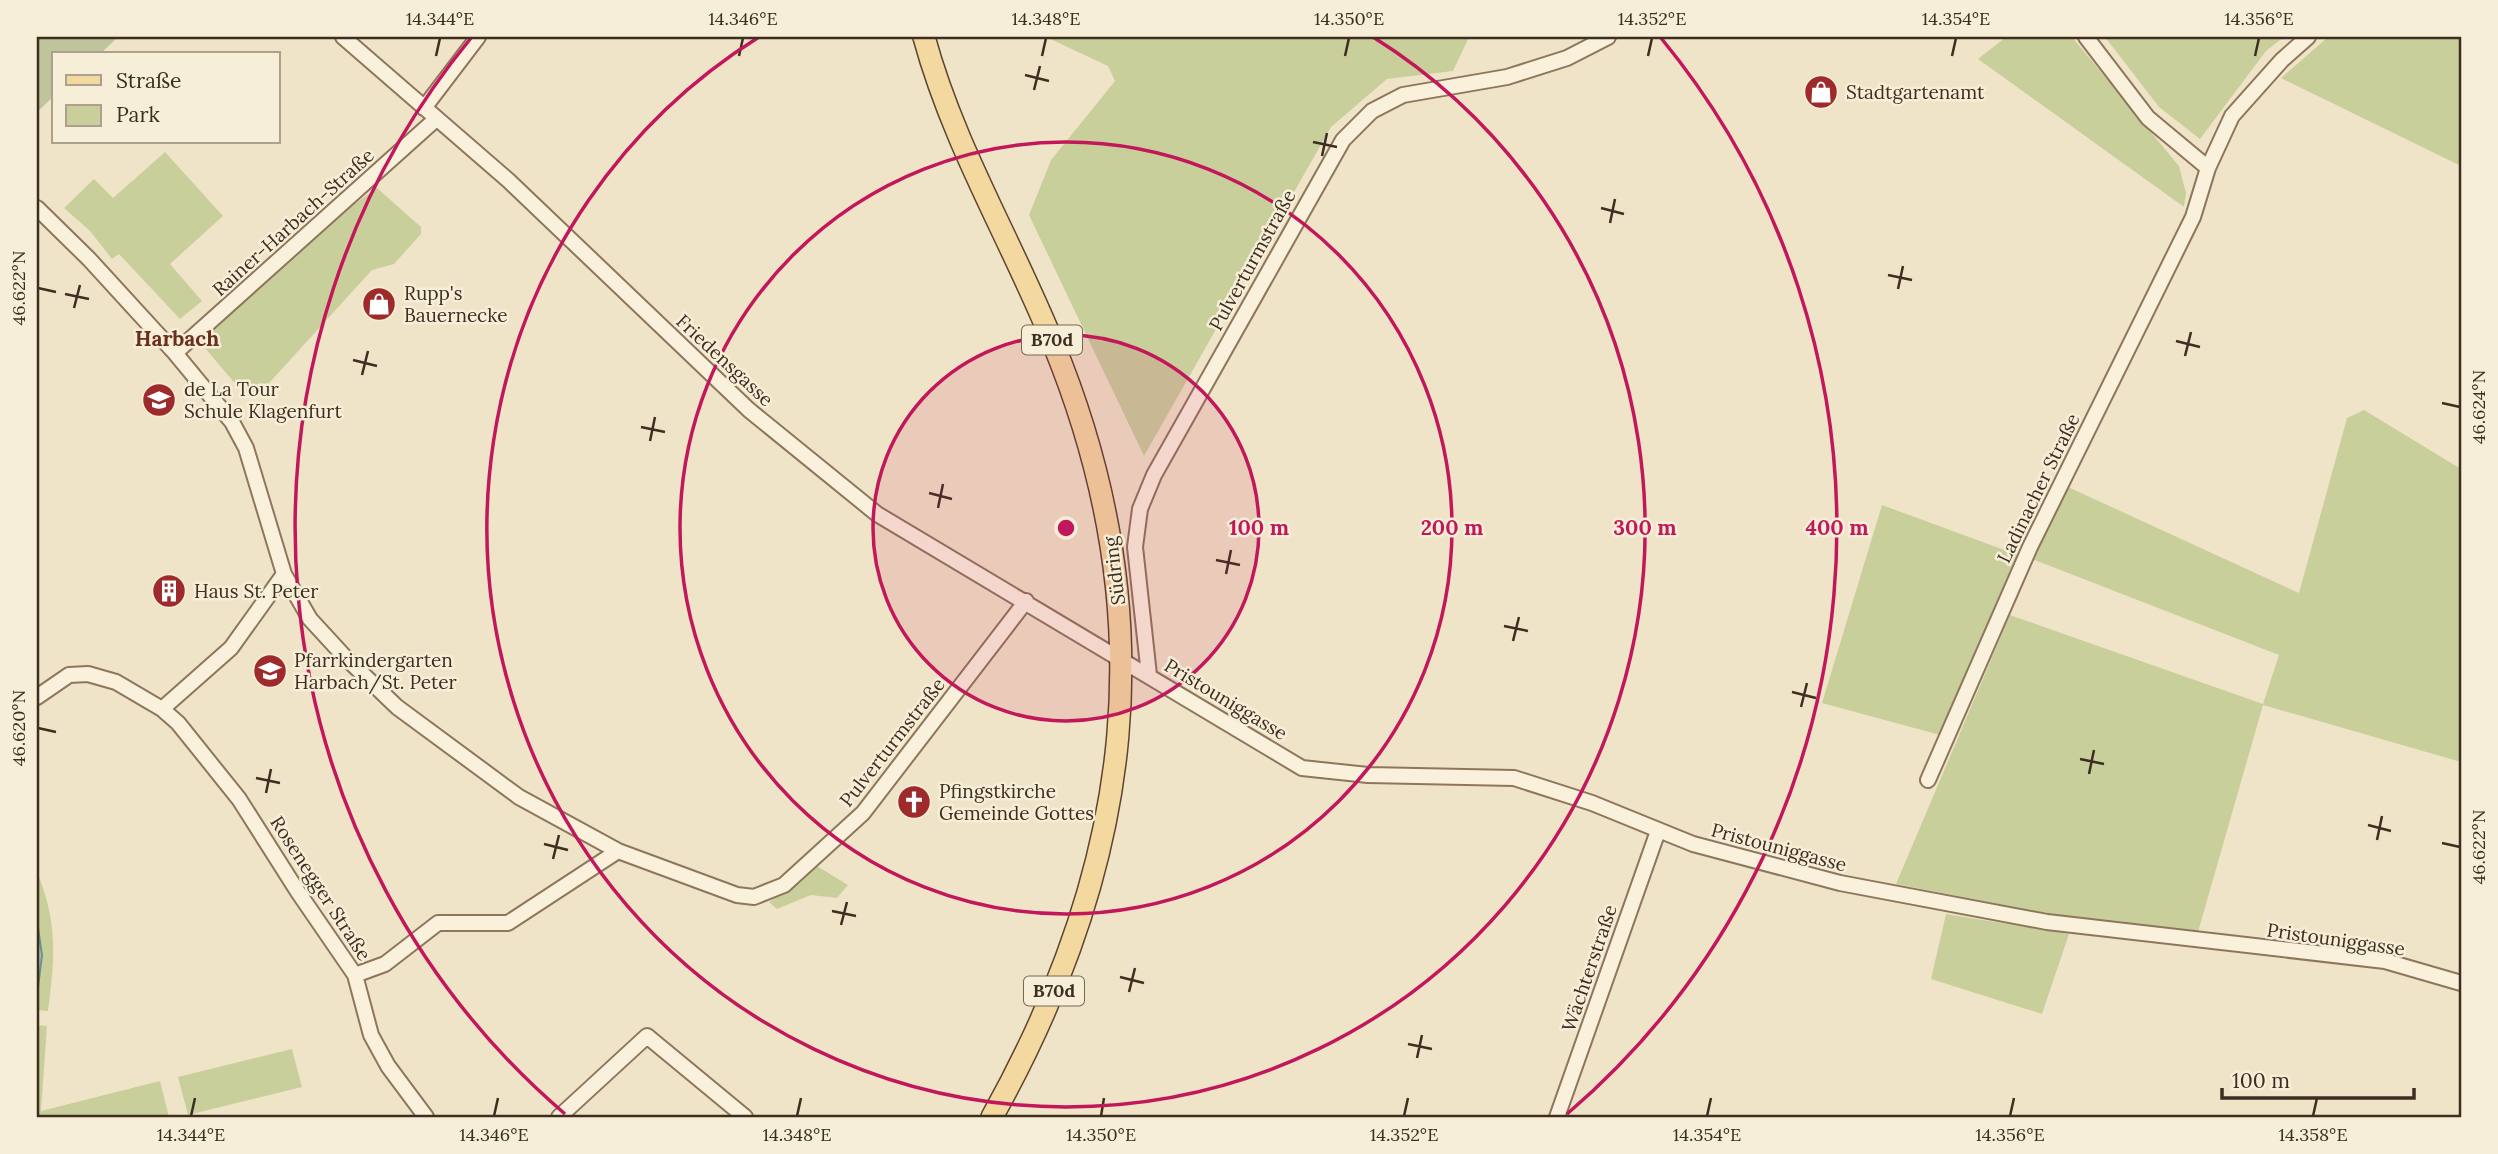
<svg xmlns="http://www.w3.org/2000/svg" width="2498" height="1154" viewBox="0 0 2498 1154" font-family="Lora,serif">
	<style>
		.green { fill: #c9cf9b }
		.cemetery { fill: #bfc49a }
		.water { fill: #a9c4bc; stroke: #6f938a; stroke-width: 2 }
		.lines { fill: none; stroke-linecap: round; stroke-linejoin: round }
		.street-casing { stroke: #8d765c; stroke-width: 18 }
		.primary-casing { stroke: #5b4430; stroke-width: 24 }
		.street { stroke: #faf1dc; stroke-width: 14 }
		.primary { stroke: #f3d9a0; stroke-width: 21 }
		.ticks { fill: none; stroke: #3d2e20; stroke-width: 2.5 }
		.ring { fill: none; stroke: #c2185b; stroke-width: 3.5 }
		.labels { text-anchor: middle; stroke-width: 5; stroke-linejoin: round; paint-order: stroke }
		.shield { fill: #f7eed8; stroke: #756857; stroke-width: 2 }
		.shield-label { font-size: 18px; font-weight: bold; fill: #3d2e20 }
		.poi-label { font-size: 19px; fill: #3d2e20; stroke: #f7eed8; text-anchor: start }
		.street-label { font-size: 19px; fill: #3d2e20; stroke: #f7eed8 }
		.neighbourhood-label { font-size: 21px; font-weight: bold; fill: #6b2e1e; stroke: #f7eed8 }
		.centre { fill: #c2185b; stroke: #f7eed8; stroke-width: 3.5 }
		.ring-label { font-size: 21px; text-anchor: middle; font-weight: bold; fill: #c2185b; stroke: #f7eed8; stroke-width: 5; stroke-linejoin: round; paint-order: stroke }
		.neatline { fill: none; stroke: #3d2e20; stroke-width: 2.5 }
		.ticks-label { font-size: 18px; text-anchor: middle; fill: #3d2e20 }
	</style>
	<rect width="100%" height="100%" fill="#f0e4c8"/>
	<path class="green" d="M1046 37H1469L1453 71 1387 79 1331 127 1144 456 1029 215 1051 160 1115 81 1108 66Z
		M2006 37H2072L2179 166 2186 193 2184 207 1978 59Z
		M2105 37H2284L2266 51 2200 139 2159 107Z
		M2328 37H2461V166L2281 78Z
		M165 152 223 216 170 264 202 301 180 319 119 254 112 259 90 231 64 208 94 179 113 198Z
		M377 188 421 227V234L394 264 372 270 260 393 244 394 199 341 339 215Z
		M2364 410 2461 469V762L2263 705 2198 932 2049 914 1896 884 2010 615 2263 704 2279 655 2032 559 2068 487 2299 593 2347 418Z
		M1882 505 2018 555 1940 735 1822 703Z
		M817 866 848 885 837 898 811 895 777 909 769 902 800 883Z
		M37 872C58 923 55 957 48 1011L37 1010 42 955 37 921Z
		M1946 914 2069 934 2042 1014 1931 979Z
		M37 1025 47 1026 41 1111 160 1081 169 1117H37Z
		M292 1049 302 1087 188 1115 178 1077Z"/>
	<path class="cemetery" d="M37 37H118L100 54H54V96L37 112Z"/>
	<path class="water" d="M37 921 42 955 37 996Z"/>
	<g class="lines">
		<g class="street-casing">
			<path id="street" d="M343 37 509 181 749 410 877 514 1302 768 1368 775 1514 778 1592 803 1693 844 1840 883 2047 922 2385 961 2461 983
				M424 108 478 37
				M2208 168 2232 116 2282 60 2308 37
				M37 208 89 259 175 353 232 422 246 448 284 574 310 619 344 656 397 707 519 797 618 851 737 895 754 897 784 885 863 813 1026 601
				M175 353 436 119
				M1149 675 1135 547 1140 509 1154 475 1343 140 1372 111 1403 95 1507 77 1567 58 1608 37
				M37 697 69 675 88 674 116 682 162 709 178 723 239 799 298 892 355 975 371 1035 388 1066 426 1117
				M162 709 231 648 284 574
				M1928 780 2030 547 2193 217 2208 168 2148 118 2086 37
				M355 975 385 964 438 923H508L618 851
				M559 1117 647 1036 745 1117
				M1557 1117 1658 831"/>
		</g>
		<g class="primary-casing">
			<path id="primary" d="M924 37C953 144 1011 240 1053 343 1165 615 1134 863 992 1117"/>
		</g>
		<use href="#street" class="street"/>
		<use href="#primary" class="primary"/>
	</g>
	<path class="ticks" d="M436 56 440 38M739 56 743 38M1042 56 1046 38M1345 56 1349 38M1648 56 1652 38M1952 56 1956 38M2255 56 2259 38M1025 75 1049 81M1034 90 1040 66M1313 142 1337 147M1322 156 1327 133M1601 208 1624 214M1610 223 1615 199M1888 275 1912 280M38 288 56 292M1898 289 1903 266M65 294 89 299M74 308 80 285M2176 341 2200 347M2185 356 2191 332M353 360 377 366M362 375 368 351M2442 403 2460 407M641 427 665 432M650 441 655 417M929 493 952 499M938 508 943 484M1216 560 1240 565M1226 574 1231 550M1504 626 1528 631M1513 641 1519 617M1792 692 1816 698M1801 707 1807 683M38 728 56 732M2080 759 2104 764M2089 774 2094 750M256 778 280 783M266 793 271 769M2368 825 2391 831M2377 840 2382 816M2442 843 2460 847M544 844 568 850M553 859 559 835M832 911 856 916M841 925 847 902M1120 977 1144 983M1129 992 1135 968M1408 1044 1432 1049M1417 1058 1422 1035M191 1116 195 1098M494 1116 498 1098M797 1116 801 1098M1101 1116 1104 1098M1404 1116 1408 1098M1707 1116 1711 1098M2010 1116 2014 1098M2313 1116 2317 1098"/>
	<circle cx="1066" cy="528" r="193" fill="#c2185b" fill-opacity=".12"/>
	<g class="ring">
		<circle cx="1066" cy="528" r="193"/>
		<circle cx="1066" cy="528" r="386"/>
		<path d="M1373 37A579 579 0 1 1 759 37"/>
		<path d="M565 1114A771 771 0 0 1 471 38M1661 38A771 771 0 0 1 1567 1114"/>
	</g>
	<defs>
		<g id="shop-disc" transform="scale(1.75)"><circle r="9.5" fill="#9e2a2b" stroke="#f7eed8"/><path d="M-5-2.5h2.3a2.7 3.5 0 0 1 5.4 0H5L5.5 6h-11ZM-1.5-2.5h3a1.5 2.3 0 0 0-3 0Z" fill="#fff"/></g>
		<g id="school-disc" transform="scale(1.75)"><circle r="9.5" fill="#9e2a2b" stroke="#f7eed8"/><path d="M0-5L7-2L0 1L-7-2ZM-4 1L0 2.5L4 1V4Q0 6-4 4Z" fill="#fff"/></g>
		<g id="building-disc" transform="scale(1.75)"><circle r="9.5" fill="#9e2a2b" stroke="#f7eed8"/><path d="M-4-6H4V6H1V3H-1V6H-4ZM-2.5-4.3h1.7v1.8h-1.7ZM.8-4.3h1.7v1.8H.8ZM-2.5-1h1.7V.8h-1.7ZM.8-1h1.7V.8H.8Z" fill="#fff"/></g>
		<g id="church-disc" transform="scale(1.75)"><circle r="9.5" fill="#9e2a2b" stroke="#f7eed8"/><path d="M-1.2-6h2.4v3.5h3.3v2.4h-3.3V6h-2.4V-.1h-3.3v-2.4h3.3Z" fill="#fff"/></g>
	</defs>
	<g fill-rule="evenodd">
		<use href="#shop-disc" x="1821" y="92"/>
		<use href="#shop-disc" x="379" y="304"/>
		<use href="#school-disc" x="159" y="400"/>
		<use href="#building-disc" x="169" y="591"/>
		<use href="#school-disc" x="270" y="671"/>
		<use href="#church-disc" x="914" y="802"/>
	</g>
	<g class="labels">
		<g class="shield">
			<rect x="1022" y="325.5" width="60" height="29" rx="5"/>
			<rect x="1024" y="976.5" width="60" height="29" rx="5"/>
		</g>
		<g class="shield-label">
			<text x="1052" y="346">B70d</text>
			<text x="1054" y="997">B70d</text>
		</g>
		<g class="poi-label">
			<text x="1846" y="99">Stadtgartenamt</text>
			<text x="404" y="300">Rupp's<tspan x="404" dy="22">Bauernecke</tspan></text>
			<text x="184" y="396">de La Tour<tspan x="184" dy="22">Schule Klagenfurt</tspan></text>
			<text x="194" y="598">Haus St. Peter</text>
			<text x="294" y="667">Pfarrkindergarten<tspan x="294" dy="22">Harbach/St. Peter</tspan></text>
			<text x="939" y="798">Pfingstkirche<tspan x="939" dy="22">Gemeinde Gottes</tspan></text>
		</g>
		<g class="street-label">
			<text transform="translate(293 222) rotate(-42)" y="7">Rainer-Harbach-Straße</text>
			<text transform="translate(1252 260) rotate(-61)" y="7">Pulverturmstraße</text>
			<text transform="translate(725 360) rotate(43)" y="7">Friedensgasse</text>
			<text transform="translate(2038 488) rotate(-64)" y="7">Ladinacher Straße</text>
			<text transform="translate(1114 571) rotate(-97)" y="7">Südring</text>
			<text transform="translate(1226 699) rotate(31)" y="7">Pristouniggasse</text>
			<text transform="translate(892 742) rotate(-52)" y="7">Pulverturmstraße</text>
			<text transform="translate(1779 847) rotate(15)" y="7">Pristouniggasse</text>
			<text transform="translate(321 888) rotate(57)" y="7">Rosenegger Straße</text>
			<text transform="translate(2336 939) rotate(8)" y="7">Pristouniggasse</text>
			<text transform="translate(1589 968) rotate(-71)" y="7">Wächterstraße</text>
		</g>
		<g class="neighbourhood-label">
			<text x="177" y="346">Harbach</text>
		</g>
	</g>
	<circle cx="1066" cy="528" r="10" class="centre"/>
	<g class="ring-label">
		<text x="1259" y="535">100 m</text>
		<text x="1452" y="535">200 m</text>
		<text x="1645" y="535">300 m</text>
		<text x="1837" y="535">400 m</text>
	</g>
	<rect width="2498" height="1154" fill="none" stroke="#f7eed8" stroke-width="77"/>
	<rect x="52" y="52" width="228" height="91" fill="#f7eed8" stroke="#ada18e" stroke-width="2"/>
	<rect x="66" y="75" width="35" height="10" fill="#f3d9a0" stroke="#ada18e" stroke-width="2"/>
	<text x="116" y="88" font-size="21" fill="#3d2e20">Straße</text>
	<rect x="66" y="105" width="35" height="21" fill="#c9cf9b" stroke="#ada18e" stroke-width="2"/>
	<text x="116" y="122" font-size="21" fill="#3d2e20">Park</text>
	<path d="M2222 1088v10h192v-10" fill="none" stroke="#3d2e20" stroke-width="3.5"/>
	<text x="2232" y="1088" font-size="21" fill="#3d2e20" stroke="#f7eed8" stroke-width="5" paint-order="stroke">100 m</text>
	<rect x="38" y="38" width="2422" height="1078" class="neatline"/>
	<g class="ticks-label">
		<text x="440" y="25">14.344°E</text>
		<text x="743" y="25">14.346°E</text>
		<text x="1046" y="25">14.348°E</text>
		<text x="1349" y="25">14.350°E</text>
		<text x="1652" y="25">14.352°E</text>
		<text x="1956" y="25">14.354°E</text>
		<text x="2259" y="25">14.356°E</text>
		<text transform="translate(19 288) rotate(-90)" y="6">46.622°N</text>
		<text transform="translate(2479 407) rotate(-90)" y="6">46.624°N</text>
		<text transform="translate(19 728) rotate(-90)" y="6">46.620°N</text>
		<text transform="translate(2479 847) rotate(-90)" y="6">46.622°N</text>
		<text x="191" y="1141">14.344°E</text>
		<text x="494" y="1141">14.346°E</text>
		<text x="797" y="1141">14.348°E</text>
		<text x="1101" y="1141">14.350°E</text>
		<text x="1404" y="1141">14.352°E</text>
		<text x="1707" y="1141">14.354°E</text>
		<text x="2010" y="1141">14.356°E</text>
		<text x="2313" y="1141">14.358°E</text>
	</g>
</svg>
